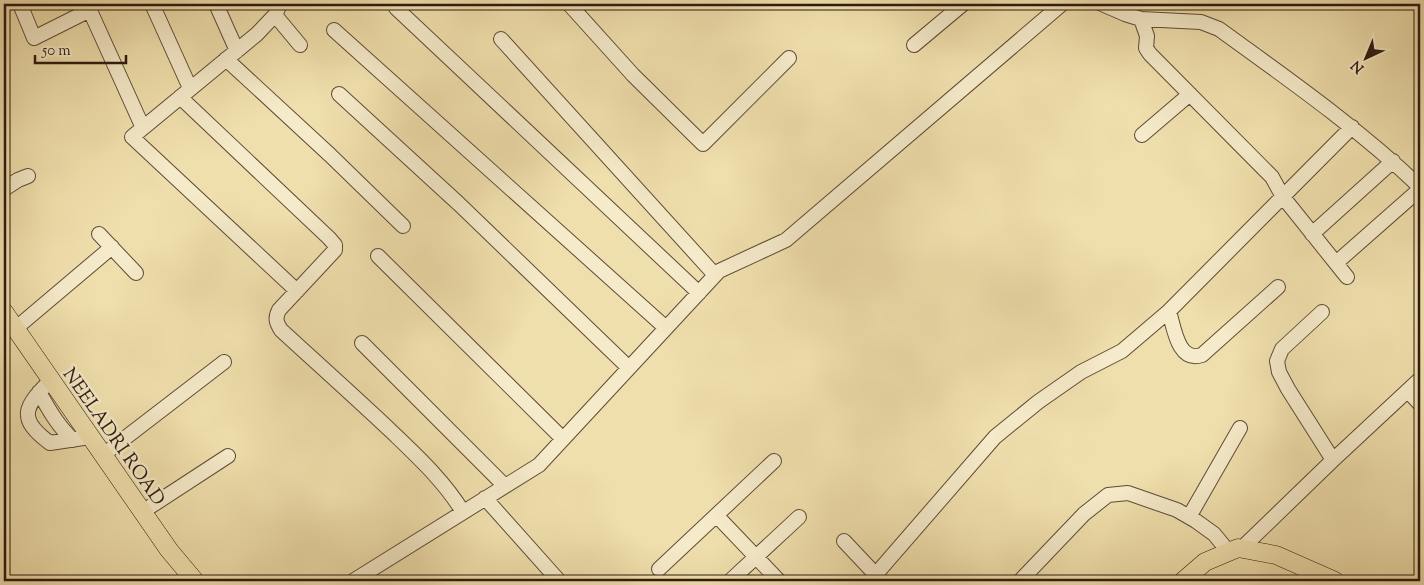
<svg xmlns="http://www.w3.org/2000/svg" width="1424" height="585" viewBox="0 0 1424 585" font-family="'Sorts Mill Goudy',serif">
	<style>
		.lines { fill: none; stroke-linecap: round; stroke-linejoin: round }
		.minor-casing { stroke: #5e4b38; stroke-width: 16 }
		.major-casing { stroke: #2d1a11; stroke-width: 19 }
		.minor { stroke: #f5eac9; stroke-width: 14 }
		.major { stroke: #efdfac; stroke-width: 18 }
		.labels { text-anchor: middle; stroke-width: 5; stroke-linejoin: round; paint-order: stroke }
		.street-label { font-size: 19px; fill: #2d1a11; stroke: #f5eac9 }
	</style>
	<rect width="100%" height="100%" fill="#efdfac"/>
	<filter id="stains"><feTurbulence type="fractalNoise" baseFrequency=".004" numOctaves="4"/><feColorMatrix values="0 0 0 0 .2 0 0 0 0 .09 0 0 0 0 .02 0 0 0 .5 -.17"/></filter>
	<radialGradient id="worn" r=".72"><stop offset=".6" stop-color="#630" stop-opacity="0"/><stop offset="1" stop-color="#630" stop-opacity=".3"/></radialGradient>
	<g class="lines">
		<g class="minor-casing">
			<path id="minor" d="M20 4 34 38 90 10
				M87 4 143 128
				M152 4 190 88
				M216 4 237 51
				M280 4 275 15 257 34 132 137 297 291
				M569 4 633 75 703 144 789 58
				M1102 4 1125 14 1141 19 1201 22 1219 29C1288 79 1358 128 1420 187
				M396 8 699 293
				M275 15 300 45
				M1141 19 1147 36 1146 48 1150 54 1272 177 1283 197 1347 277
				M334 30 666 328
				M501 39 715 275
				M914 45 963 4
				M226 59 330 155 403 226
				M339 94 459 204 629 368
				M180 97 329 238 335 245V250L279 310C275 318 276 322 281 330 318 364 355 397 392 432 418 457 444 481 463 512
				M1142 135 1190 94
				M4 189 18 180 28 176
				M99 234 136 273
				M1312 234 1393 161
				M378 256 563 439
				M1336 263 1420 189
				M1169 311C1174 328 1178 363 1202 355L1278 287
				M1322 312 1282 349 1277 361 1279 372 1288 389 1333 460
				M15 329 112 247
				M362 343 505 486
				M51 380C25 406 16 418 50 443L90 437
				M1408 391 1420 404
				M39 392C49 410 58 426 73 440
				M103 455 224 362
				M485 498 559 581
				M142 512 228 456
				M717 516 779 581
				M1189 517 1240 428
				M844 541 876 575
				M1242 548 1333 460 1420 379
				M659 569 774 461
				M353 581 539 465 719 271 786 240 1062 4
				M730 581 799 517
				M870 581 995 437 1038 402 1081 372 1122 351 1169 311 1352 127
				M1020 581 1084 514 1108 495 1128 493 1177 510 1196 521 1214 534 1228 551"/>
		</g>
		<g class="major-casing">
			<path id="major" d="M4 312 169 550 195 581
				M1183 581 1205 562 1238 548 1276 555 1335 581"/>
		</g>
		<use href="#minor" class="minor"/>
		<use href="#major" class="major"/>
	</g>
	<g class="labels">
		<g class="street-label">
			<text transform="translate(115 436) rotate(55)" y="7">NEELADRI ROAD</text>
		</g>
	</g>
	<rect width="1424" height="585" fill="none" stroke="#efdfac" stroke-width="20"/>
	<rect x="5" y="5" width="1414" height="575" fill="none" stroke="#2d1a11" stroke-width="2.5"/>
	<rect x="10" y="10" width="1404" height="565" fill="none" stroke="#2d1a11"/>
	<g transform="translate(1366 58) rotate(224)" stroke="#f5eac9" stroke-width="4" paint-order="stroke">
	<path d="M0-4L9 19L0 12L-9 19Z" fill="#2d1a11"/>
	<text y="-8" font-size="14" font-weight="bold" text-anchor="middle" fill="#2d1a11">N</text>
	</g>
	<path d="M35 55v8h91v-8" fill="none" stroke="#2d1a11" stroke-width="2.5"/>
	<text x="42" y="55" font-size="15" fill="#2d1a11" stroke="#f5eac9" stroke-width="4" paint-order="stroke">50 m</text>
	<rect width="100%" height="100%" filter="url(#stains)"/>
	<rect width="100%" height="100%" fill="url(#worn)"/>
</svg>
